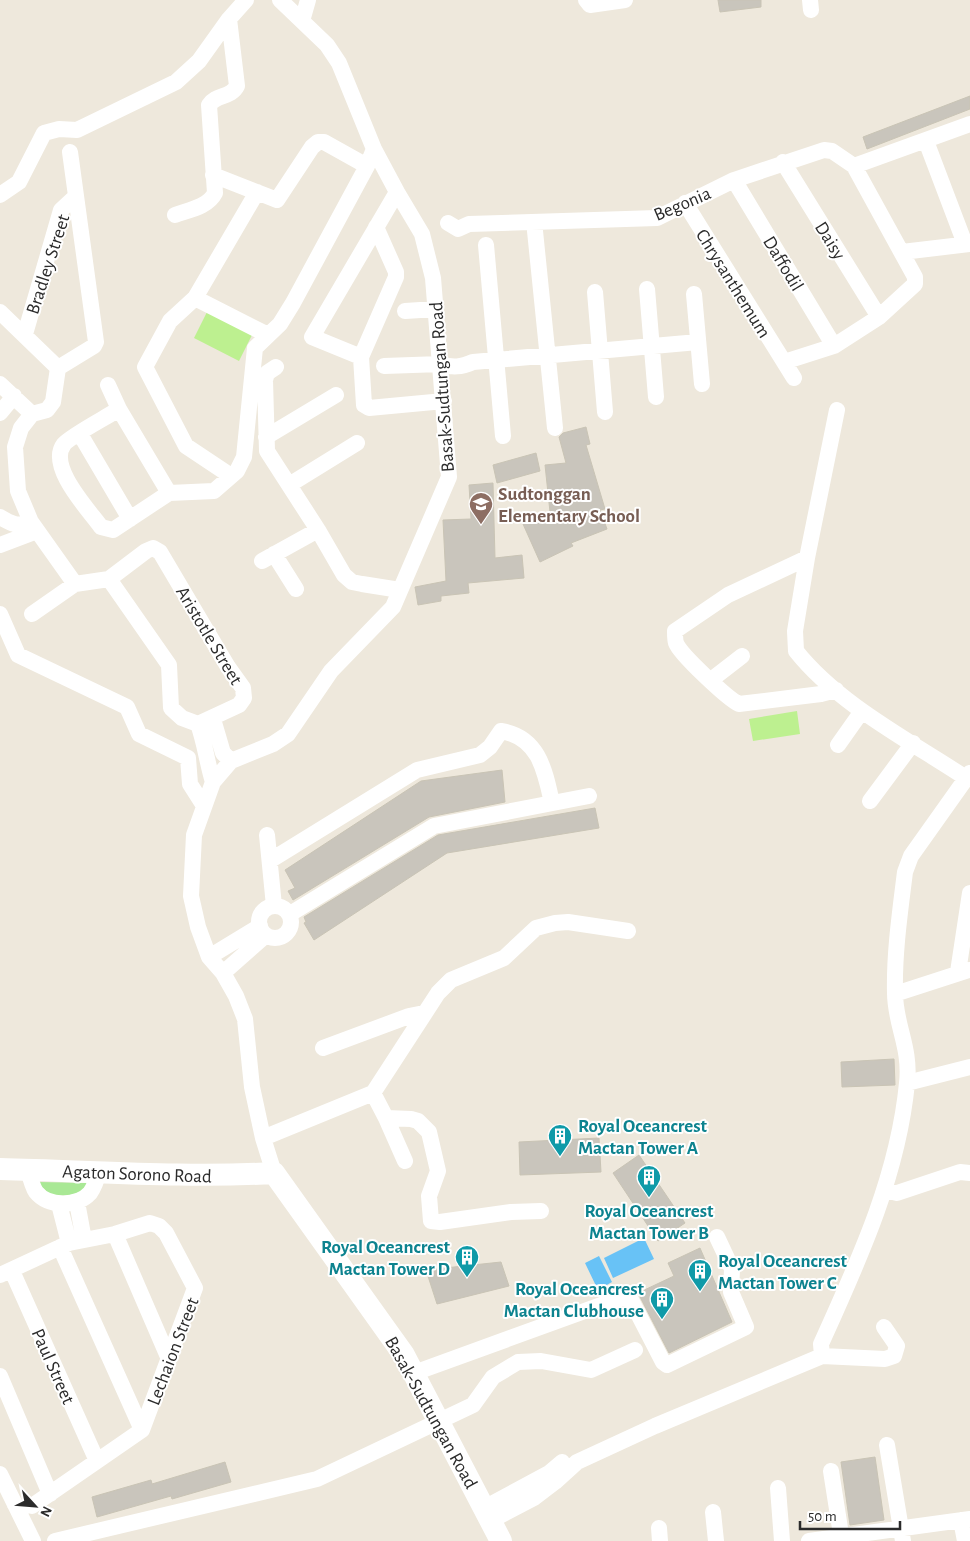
<svg xmlns="http://www.w3.org/2000/svg" width="970" height="1541" viewBox="0 0 970 1541" font-family="'Alegreya Sans',sans-serif">
	<style>
		.green { fill: #a9e895 }
		.pitch { fill: #bdf090 }
		.water { fill: #68c2f6 }
		.building { fill: #c9c5bc; stroke: #c9c4b5 }
		.lines { fill: none; stroke-linecap: round; stroke-linejoin: round }
		.street { stroke: #fff; stroke-width: 16 }
		.secondary { stroke: #fff; stroke-width: 22 }
		.labels { text-anchor: middle; stroke-width: 4; stroke-linejoin: round; paint-order: stroke }
		.street-label { font-size: 19px; fill: #2b2b2b; stroke: #fff }
		.education-label { font-size: 19px; font-weight: bold; fill: #785e54; stroke: #fff; text-anchor: start }
		.culture-label { font-size: 19px; font-weight: bold; fill: #0d838f; stroke: #fff; text-anchor: start }
	</style>
	<rect width="100%" height="100%" fill="#eee8dc"/>
	<path class="green" d="M37 1182 91 1183C78 1197 67 1196 50 1195Z"/>
	<path class="pitch" d="M208 310 253 333 239 361 194 338Z
		M797 711 800 734 753 741 749 719Z"/>
	<path class="water" d="M644 1238 654 1259 613 1278 604 1258Z
		M599 1256 612 1282 598 1290 585 1263Z"/>
	<path class="building" d="M718 0H761V7L720 12Z
		M970 96V109L867 149 863 137Z
		M586 427 590 444 586 445 605 509 600 510 607 529 571 543 573 546 540 562 523 524 550 512 545 465 566 463 559 437 563 433Z
		M536 453 540 471 497 483 493 465Z
		M493 483 495 558 522 555 524 578 468 583 469 593 441 596V601L418 605 415 587 446 581 443 520 471 519 469 485Z
		M502 770 505 802 429 817 293 900 288 891 295 888 285 870 421 781Z
		M595 808 599 828 447 853 314 940 304 923 306 922 304 917 438 835Z
		M894 1059 895 1085 842 1087 841 1062Z
		M599 1138 601 1172 520 1175 519 1142Z
		M639 1155 685 1223 658 1241 613 1173Z
		M700 1248 732 1322 669 1353 638 1293 674 1276 668 1263Z
		M501 1262 509 1286 437 1304 426 1270Z
		M875 1457 884 1520 850 1525 841 1462Z
		M225 1462 231 1482 172 1499 171 1496 97 1517 92 1497 151 1480 152 1484Z"/>
	<g class="lines">
		<path class="street" d="M586 0 590 5 625 0
			M810 0 811 10
			M302 21 308 0
			M926 141 965 244
			M70 152 96 342 94 346 58 368 53 402 47 410 32 414 21 428 15 447 18 491 31 522 75 584
			M783 162 879 317
			M854 166 970 124
			M213 175 277 200 312 147 318 142H324L367 166
			M734 180 834 346
			M0 195 19 182 44 133 59 129 77 130 176 82 199 61 229 19 246 0
			M685 203 794 378
			M175 215C189 210 208 207 215 193L209 105C216 94 231 98 237 86L229 19
			M448 223 458 229 469 224 657 218 734 180 824 150 832 151 854 166 915 277V284L879 317 834 346 784 362
			M376 227 396 272V277L361 357 364 405 369 408 444 401
			M535 231 555 428
			M486 245 503 436
			M902 252 970 244
			M647 289 656 397
			M595 292 605 412
			M694 294 702 384
			M195 298 268 335
			M405 311 436 309
			M0 312 58 368
			M25 334 61 210 75 197
			M361 357 312 337 397 192
			M384 366 441 364C453 368 461 367 473 362L698 342
			M276 367 267 373 265 380 267 451 318 530 344 575 352 582 362 584 400 590
			M0 384 32 414
			M108 385 119 409 169 493
			M119 409C107 417 72 435 64 444 47 466 88 509 101 527L113 530 169 493 214 491 237 471 244 457 255 348 280 324 293 303 367 166 374 149
			M837 410 807 558 795 631 796 651C838 704 910 741 966 778
			M0 413 14 396
			M80 434 130 519
			M266 437 336 395
			M231 476 186 446 145 367 170 321 195 298 257 192
			M289 485 357 443
			M0 517C12 524 17 527 31 522
			M0 545 37 531
			M274 554 296 589
			M807 558 728 595 675 631C675 635 675 640 676 643 680 654 728 699 739 704L821 694 836 690
			M262 561 318 530
			M0 614 18 655 127 707 139 734 188 758 190 784 204 806
			M32 614 75 584 109 579 146 551 153 548 160 552 228 667 243 688 244 698 239 705 198 724 182 718 171 708 169 665 109 579
			M711 680 742 656
			M213 719 223 753 231 761
			M198 724C205 743 207 763 213 782
			M838 745 862 711
			M870 801 913 743
			M267 835 274 906
			M271 860 417 770 480 755 490 747 501 731C539 737 545 771 552 803
			M259 922a16 16 0 1 1 32 0a16 16 0 1 1-32 0Z
			M290 914 434 826 589 796
			M209 957 260 926
			M958 972 970 893
			M223 973 266 935
			M895 994 969 970
			M323 1048 409 1016 424 1013
			M907 1083 970 1067
			M373 1093 386 1118 411 1119 418 1121 429 1132 438 1171 429 1196 431 1221 440 1222 511 1212 541 1211
			M386 1118 405 1161
			M263 1138 373 1093 438 993 451 980 504 958 536 928 555 923 568 922 628 931
			M28 1169C30 1177 32 1186 36 1192 48 1207 77 1207 90 1193 95 1186 97 1179 99 1171
			M274 1173 263 1138 252 1087 245 1019 236 996 223 973 209 957 198 927 191 896 194 835 213 782 231 761 273 744 288 734 331 671 393 607 449 477 433 278 422 234 397 192 374 149 339 63 327 45 280 0
			M885 1190 897 1193 960 1172 970 1173
			M77 1202 84 1240
			M59 1204 69 1243
			M115 1234 169 1359
			M60 1247 142 1430
			M12 1271 97 1461
			M0 1275 69 1243 115 1234 150 1223 159 1226 166 1233 195 1288 142 1430 32 1506
			M822 1356 821 1344C859 1260 898 1176 907 1083 911 1047 895 1025 895 993 894 954 900 912 905 872L911 856 970 773
			M414 1373 626 1296 631 1300 663 1362 667 1365 746 1327 731 1292 732 1269 717 1237
			M0 1376 50 1494
			M887 1445 903 1541
			M831 1471 842 1541
			M0 1474 33 1541
			M778 1488 782 1541
			M484 1508 549 1473 562 1462
			M713 1512 716 1541
			M961 1520 965 1541
			M490 1521 534 1498 555 1482 577 1462 655 1426 822 1356 885 1359 894 1356 897 1346 884 1327
			M659 1528 660 1541
			M55 1541 317 1479 473 1405 493 1377 518 1362 541 1361 591 1370 635 1350
			M809 1541 970 1519"/>
		<path class="secondary" d="M0 1169C92 1171 183 1178 274 1173L404 1355 501 1541"/>
	</g>
	<defs>
		<g id="school-pin" transform="scale(1.25)"><path d="M0 17L-7.5 6A9.5 9.5 0 1 1 7.5 6Z" fill="#8d6e63" stroke="#fff"/><path d="M0-5L7-2L0 1L-7-2ZM-4 1L0 2.5L4 1V4Q0 6-4 4Z" fill="#fff"/></g>
		<g id="building-pin" transform="scale(1.25)"><path d="M0 17L-7.5 6A9.5 9.5 0 1 1 7.5 6Z" fill="#0f9aa8" stroke="#fff"/><path d="M-4-6H4V6H1V3H-1V6H-4ZM-2.5-4.3h1.7v1.8h-1.7ZM.8-4.3h1.7v1.8H.8ZM-2.5-1h1.7V.8h-1.7ZM.8-1h1.7V.8H.8Z" fill="#fff"/></g>
	</defs>
	<g fill-rule="evenodd">
		<use href="#school-pin" x="481" y="504"/>
		<use href="#building-pin" x="560" y="1136"/>
		<use href="#building-pin" x="649" y="1177"/>
		<use href="#building-pin" x="467" y="1257"/>
		<use href="#building-pin" x="700" y="1271"/>
		<use href="#building-pin" x="662" y="1299"/>
	</g>
	<g class="labels">
		<g class="street-label">
			<text transform="translate(682 203) rotate(-23)" y="7">Begonia</text>
			<text transform="translate(831 240) rotate(58)" y="7">Daisy</text>
			<text transform="translate(784 263) rotate(59)" y="7">Daffodil</text>
			<text transform="translate(47 264) rotate(-72)" y="7">Bradley Street</text>
			<text transform="translate(734 283) rotate(58)" y="7">Chrysanthemum</text>
			<text transform="translate(441 387) rotate(-94)" y="7">Basak-Sudtungan Road</text>
			<text transform="translate(210 635) rotate(59)" y="7">Aristotle Street</text>
			<text transform="translate(137 1173) rotate(2)" y="7">Agaton Sorono Road</text>
			<text transform="translate(172 1351) rotate(-69)" y="7">Lechaion Street</text>
			<text transform="translate(54 1366) rotate(66)" y="7">Paul Street</text>
			<text transform="translate(432 1412) rotate(61)" y="7">Basak-Sudtungan Road</text>
		</g>
		<g class="education-label">
			<text x="498" y="500">Sudtonggan<tspan x="498" dy="22">Elementary School</tspan></text>
		</g>
		<g class="culture-label">
			<text x="578" y="1132">Royal Oceancrest<tspan x="578" dy="22">Mactan Tower A</tspan></text>
			<text x="649" y="1217" text-anchor="middle">Royal Oceancrest<tspan x="649" dy="22">Mactan Tower B</tspan></text>
			<text x="450" y="1253" text-anchor="end">Royal Oceancrest<tspan x="450" dy="22">Mactan Tower D</tspan></text>
			<text x="718" y="1267">Royal Oceancrest<tspan x="718" dy="22">Mactan Tower C</tspan></text>
			<text x="644" y="1295" text-anchor="end">Royal Oceancrest<tspan x="644" dy="22">Mactan Clubhouse</tspan></text>
		</g>
	</g>
	<g transform="translate(35 1506) rotate(116)" stroke="#ffffff" stroke-width="4" paint-order="stroke">
	<path d="M0-4L9 19L0 12L-9 19Z" fill="#2b2b2b"/>
	<text y="-8" font-size="14" font-weight="bold" text-anchor="middle" fill="#2b2b2b">N</text>
	</g>
	<path d="M800 1521v8h100v-8" fill="none" stroke="#2b2b2b" stroke-width="2.5"/>
	<text x="808" y="1521" font-size="15" fill="#2b2b2b" stroke="#ffffff" stroke-width="4" paint-order="stroke">50 m</text>
</svg>
